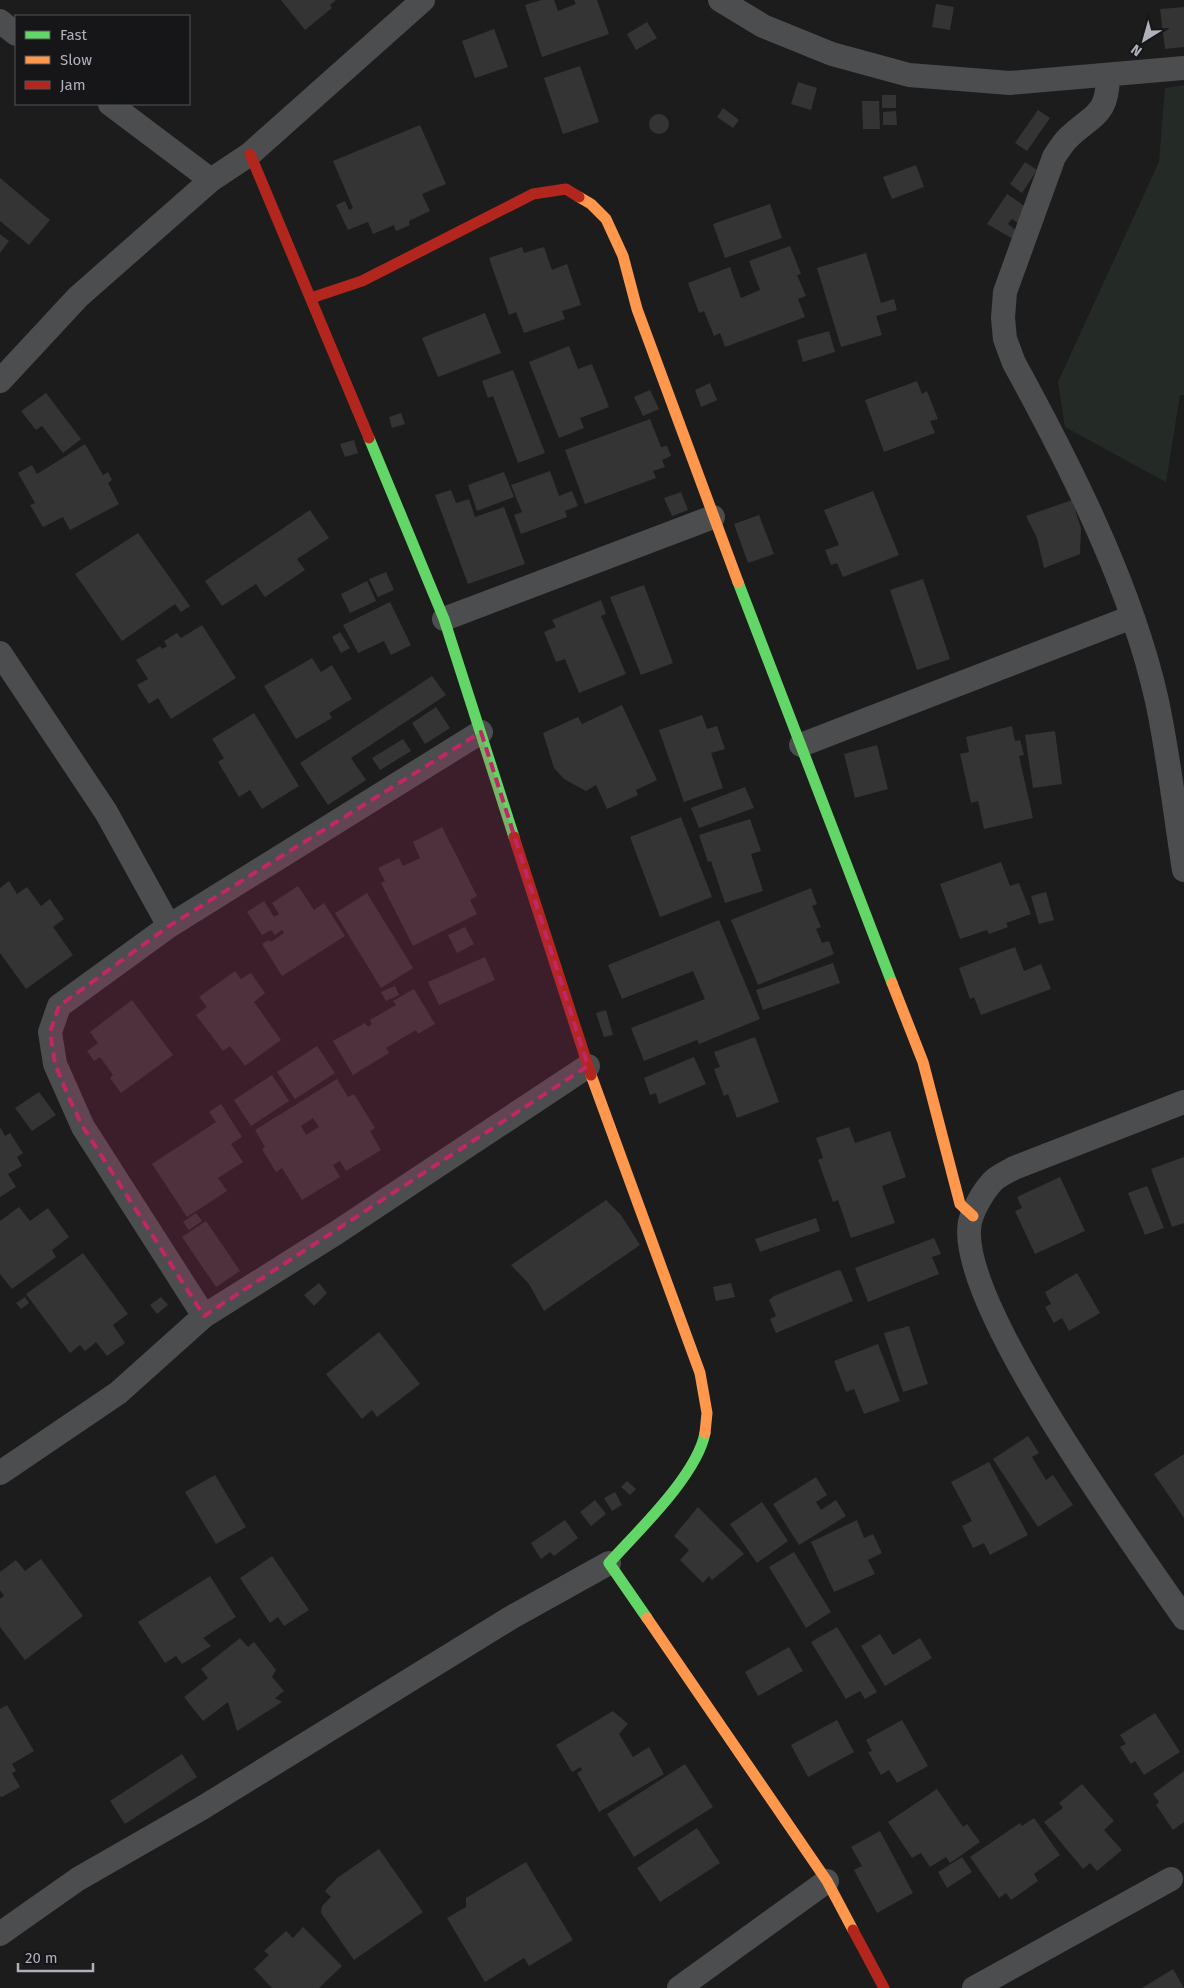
<svg xmlns="http://www.w3.org/2000/svg" width="1184" height="1988" viewBox="0 0 1184 1988" font-family="'Fira Sans',sans-serif">
	<style>
		.green { fill: #242b26 }
		.building { fill: #343434; fill-rule: evenodd }
		.lines { fill: none; stroke-linecap: round; stroke-linejoin: round }
		.street { stroke: #4c4d4f; stroke-width: 24 }
		.fast { stroke: #63d668; stroke-width: 11 }
		.slow { stroke: #ff974d; stroke-width: 11 }
		.jam { stroke: #b3261e; stroke-width: 11 }
		.marked { fill: #c02765; fill-opacity: 0.2; stroke: #c02765; stroke-width: 4; stroke-dasharray: 10 6; stroke-linejoin: round }
	</style>
	<rect width="100%" height="100%" fill="#1c1c1c"/>
	<path class="green" d="M1184 85V395H1180L1166 482 1065 427 1058 382 1159 162 1165 88Z"/>
	<path class="building" d="M281 0H336L330 5 332 8 305 30Z
		M541 0H554L558 11 576 4 574 0H597L609 34 542 57 525 5Z
		M936 4 954 7 950 30 932 27Z
		M1184 7V47L1165 49 1160 9Z
		M647 22 657 38 636 50 627 34Z
		M494 29 508 67 475 78 462 41Z
		M580 66 599 122 563 134 544 78Z
		M798 82 817 88 811 110 791 104Z
		M882 95H896V108H882Z
		M862 101H879L880 129H863Z
		M723 108 739 120 733 128 717 117Z
		M1038 110 1050 118 1027 151 1015 143Z
		M896 111 897 125H883V112Z
		M649 124a10 10 0 1 1 20 0a10 10 0 1 1-20 0Z
		M420 125 446 184 422 194 430 211 409 221 410 225 396 231 394 225 373 234 368 222 348 230 336 205 345 201 349 210 353 208 333 161Z
		M1025 162 1037 170 1022 193 1010 184Z
		M916 165 924 187 892 199 883 177Z
		M0 178 50 220 29 245 0 221Z
		M1007 194 1029 209 1019 224 1012 219 1008 224 1021 234 1017 241 987 224Z
		M770 204 782 238 725 258 713 224Z
		M0 234 9 241 0 253Z
		M790 246 801 274 797 275 806 296 798 299 805 317 725 347 720 333 714 336 704 311 699 313 688 283 730 267 741 298 760 290 749 261Z
		M522 247 524 253 544 247 552 270 567 264 581 305 562 311 565 319 524 333 516 312 509 315 489 258Z
		M866 253 881 303 894 299 897 310 876 316 882 335 841 347 817 268Z
		M485 313 501 353 438 377 422 338Z
		M829 331 835 352 803 362 797 340Z
		M569 346 578 369 592 364 609 407 580 418 584 428 559 438 529 362Z
		M513 370 545 453 518 463 493 396 488 398 482 381Z
		M917 381 922 394 927 391 938 419 930 421 935 433 884 452 865 400Z
		M710 383 717 400 701 407 695 390Z
		M650 390 659 409 643 416 634 397Z
		M46 393 81 439 63 453 42 426 36 430 21 411Z
		M401 413 405 424 392 428 389 417Z
		M650 419 661 447 667 446 671 456 662 460 665 467 653 471 656 478 585 504 565 450Z
		M354 440 358 453 345 457 340 444Z
		M85 444 103 475 108 472 112 480 108 483 119 504 70 530 63 517 43 527 30 505 35 503 18 473 32 465 37 474Z
		M550 471 559 496 572 491 578 506 565 511 567 517 521 534 514 515 522 512 511 485Z
		M504 472 514 497 477 511 468 485Z
		M451 490 456 503 469 499 475 517 504 507 525 564 468 584 435 495Z
		M873 491 899 555 843 577 837 563 831 565 825 550 839 545 824 510Z
		M681 492 688 510 672 516 664 498Z
		M1072 500 1081 528 1080 554 1044 568 1037 538 1026 516Z
		M310 510 329 538 297 559 305 570 265 597 256 584 222 606 205 581Z
		M759 515 774 554 748 563 734 524Z
		M138 533 190 606 181 612 175 604 122 641 75 574Z
		M386 572 394 590 378 597 369 579Z
		M923 579 950 659 917 670 890 590Z
		M367 581 376 601 350 613 341 594Z
		M644 585 673 663 641 675 610 597Z
		M601 600 606 614 601 616 626 674 579 693 565 659 556 662 544 632 556 627 552 620Z
		M390 602 411 645 391 655 384 641 358 653 343 625Z
		M202 625 236 678 171 719 158 698 149 704 137 685 148 679 136 660 160 646 162 649 167 646 164 641 177 633 181 638Z
		M340 632 350 648 341 653 332 637Z
		M312 658 321 672 332 665 352 699 329 713 332 718 296 739 264 686Z
		M432 676 446 695 351 758 366 780 328 805 300 763Z
		M622 705 657 780 636 790 638 795 607 809 596 785 586 791 564 779 554 768 543 733 578 717 582 724Z
		M436 707 450 728 425 744 412 723Z
		M254 713 299 786 262 809 250 790 239 797 218 762 224 758 212 739Z
		M702 715 707 729 717 726 725 749 711 753 723 788 684 802 659 730Z
		M1012 726 1015 741 1020 740 1024 755 1019 756 1033 818 984 829 978 801 971 803 960 754 969 752 966 737Z
		M1055 731 1062 784 1033 788 1025 735Z
		M403 739 411 751 380 770 372 758Z
		M877 745 888 789 855 798 844 754Z
		M745 787 754 808 699 828 691 808Z
		M681 817 712 897 660 917 630 837Z
		M750 819 761 851 751 854 763 891 725 903 711 861 708 862 699 835Z
		M442 827 477 896 470 900 477 914 413 946 381 883 385 881 378 868 399 858 403 866 420 858 413 842Z
		M1001 862 1010 886 1019 883 1031 914 1006 923 1008 927 989 934 987 930 960 939 940 884Z
		M9 881 17 894 27 887 41 906 50 899 64 919 53 927 73 955 26 989 0 953V888Z
		M298 886 314 910 324 903 345 936 282 976 262 944 269 940 271 942 284 933 282 930 275 935 271 930 262 935 247 912 264 901 274 917 279 914 272 903Z
		M811 888 817 904 812 906 821 927 816 929 822 943 829 941 834 954 758 985 731 920Z
		M1046 892 1054 920 1039 924 1031 896Z
		M367 893 413 968 381 988 335 913Z
		M719 920 760 1019 699 1044 697 1040 644 1061 631 1028 705 999 693 971 622 999 608 965Z
		M465 927 474 944 457 953 448 935Z
		M1015 947 1024 971 1041 964 1051 989 981 1015 974 997 970 999 959 968Z
		M485 957 495 980 439 1005 428 982Z
		M833 963 840 983 763 1010 756 990Z
		M235 971 241 979 251 973 265 993 254 1002 281 1040 245 1066 230 1046 223 1051 196 1015 207 1007 199 997Z
		M395 986 399 995 386 1001 381 992Z
		M414 989 435 1024 418 1034 416 1030 386 1048 389 1053 353 1075 333 1041 365 1023 368 1027 372 1024 370 1020 396 1005 393 1001Z
		M132 1000 173 1055 121 1093 110 1078 113 1075 100 1057 94 1061 87 1051 98 1043 90 1032Z
		M606 1010 613 1035 604 1037 596 1013Z
		M755 1037 779 1102 737 1118 728 1094 724 1096 714 1069 720 1067 714 1052Z
		M317 1046 335 1073 295 1099 277 1072Z
		M694 1057 706 1084 659 1104 656 1093 650 1095 644 1078Z
		M272 1075 289 1101 251 1126 234 1100Z
		M337 1079 348 1097 354 1094 375 1128 370 1131 381 1150 346 1171 340 1161 333 1165 340 1177 302 1200 282 1168 276 1172 262 1149 265 1147 255 1130ZM313 1118 319 1127 306 1135 301 1126Z
		M39 1092 56 1115 32 1131 15 1108Z
		M221 1104 242 1137 231 1144 243 1162 218 1178 227 1191 187 1217 152 1164 216 1122 209 1112Z
		M0 1127 5 1136 10 1133 23 1153 17 1157 22 1166 8 1174 16 1187 0 1197Z
		M849 1127 855 1143 890 1131 906 1177 882 1186 895 1223 851 1238 838 1200 833 1202 818 1160 823 1158 816 1138Z
		M1184 1157V1223L1172 1227 1151 1169Z
		M1060 1177 1085 1231 1035 1254 1015 1211 1022 1208 1017 1197Z
		M1147 1186 1164 1228 1145 1235 1128 1193Z
		M606 1200 621 1215 640 1245 544 1311 529 1284 511 1265Z
		M19 1207 30 1221 48 1208 69 1237 52 1250 56 1257 12 1289 0 1274V1221Z
		M196 1213 202 1221 189 1230 183 1222Z
		M816 1218 820 1231 760 1252 755 1239Z
		M206 1221 240 1271 216 1287 182 1237Z
		M934 1238 941 1254 932 1257 939 1274 868 1302 855 1268Z
		M83 1253 128 1314 113 1325 125 1343 107 1356 96 1342 85 1351 80 1345 70 1353 26 1294Z
		M838 1270 841 1271 853 1301 776 1333 770 1319 776 1316 769 1300 774 1296Z
		M1077 1273 1100 1313 1069 1331 1062 1318 1054 1323 1045 1307 1051 1304 1045 1292Z
		M319 1283 327 1293 314 1306 304 1295Z
		M731 1283 735 1297 716 1301 713 1287Z
		M25 1297 29 1303 21 1309 16 1303Z
		M161 1297 168 1305 157 1314 150 1305Z
		M909 1326 928 1384 903 1392 884 1333Z
		M379 1332 420 1384 377 1417 372 1410 362 1419 326 1374Z
		M878 1344 900 1401 864 1414 854 1389 846 1392 834 1361Z
		M1028 1436 1039 1453 1032 1457 1046 1480 1053 1475 1073 1505 1038 1527 993 1459Z
		M1184 1454V1518L1154 1474Z
		M989 1462 1028 1535 990 1555 984 1543 973 1548 962 1526 972 1521 951 1482Z
		M215 1475 246 1527 216 1544 185 1492Z
		M816 1477 827 1495 816 1502 821 1510 836 1500 846 1516 799 1545 773 1504Z
		M627 1481 636 1489 630 1495 621 1487Z
		M615 1492 622 1505 612 1511 604 1498Z
		M595 1500 606 1514 591 1526 580 1512Z
		M762 1502 788 1541 757 1563 730 1524Z
		M698 1507 744 1554 712 1580 709 1576 703 1583 680 1560 689 1550 674 1536Z
		M565 1520 578 1538 554 1556 550 1552 541 1559 531 1543Z
		M857 1520 864 1538 873 1534 882 1553 868 1560 875 1574 834 1592 811 1542Z
		M794 1552 831 1612 806 1628 769 1567Z
		M272 1556 309 1610 284 1626 278 1617 270 1623 240 1578Z
		M41 1559 83 1616 25 1660 0 1627V1599L4 1596 0 1590V1572L16 1560 25 1571Z
		M210 1576 236 1617 203 1638 211 1646 182 1664 176 1656 165 1663 138 1622Z
		M837 1627 877 1692 865 1699 860 1691 846 1699 811 1642Z
		M880 1634 893 1655 920 1638 932 1658 885 1686 861 1646Z
		M240 1638 248 1647 254 1642 276 1670 272 1677 284 1691 275 1698 282 1702 237 1731 228 1702 203 1721 184 1697 208 1678 201 1669Z
		M789 1647 803 1671 758 1696 745 1672Z
		M7 1705 34 1751 12 1764 16 1771 12 1773 20 1787 2 1797 0 1796V1709Z
		M613 1711 628 1724 619 1734 633 1757 649 1747 664 1774 599 1812 577 1773 582 1770 581 1767 572 1772 556 1745Z
		M1155 1713 1180 1752 1144 1775 1135 1761 1131 1764 1120 1747 1126 1744 1120 1735Z
		M837 1720 854 1752 808 1777 791 1745Z
		M902 1720 928 1766 897 1783 889 1770 881 1775 868 1752 872 1751 866 1740Z
		M182 1754 197 1777 125 1824 110 1801Z
		M685 1764 713 1807 634 1857 607 1814Z
		M1184 1771V1822L1173 1830 1156 1805 1159 1802 1153 1794Z
		M1082 1784 1114 1821 1104 1830 1122 1850 1097 1871 1090 1863 1083 1869 1044 1822 1063 1808 1059 1803Z
		M937 1789 963 1827 967 1824 980 1842 950 1863 946 1857 930 1867 921 1853 912 1858 888 1822Z
		M1034 1818 1060 1855 1034 1874 1038 1881 1011 1900 1006 1893 999 1898 970 1857 1020 1823 1022 1826Z
		M697 1828 720 1863 660 1902 637 1868Z
		M880 1831 913 1893 877 1913 854 1870 862 1866 851 1847Z
		M379 1849 423 1912 354 1960 321 1913 322 1906 331 1897 325 1891 337 1878Z
		M962 1857 972 1872 947 1888 938 1872Z
		M526 1862 573 1940 529 1966 524 1958 485 1982 447 1918 466 1907V1898Z
		M303 1927 342 1966 319 1988H272L254 1969 269 1955 264 1951 286 1931 293 1938Z
		M1173 1969 1184 1988H1142Z"/>
	<g class="lines">
		<path class="street" d="M720 0 763 26 832 54 909 75 1010 83 1184 68
			M0 21 16 34
			M1108 75C1108 116 1093 114 1068 138 1063 143 1058 151 1054 157L1005 292 1003 318 1005 339 1014 363C1070 465 1132 588 1157 701 1169 757 1175 814 1184 870
			M110 104 211 180
			M0 381 78 297 211 180 250 154 423 0
			M444 619 713 517
			M0 653 106 812 169 926
			M801 745 1132 617
			M1184 1102 1014 1168C1007 1172 997 1176 992 1182 983 1192 973 1209 970 1222 954 1300 1136 1547 1184 1618
			M204 1316 83 1127 55 1064 50 1032 59 1006 169 926 481 732
			M0 1473 118 1393 204 1316 336 1233 588 1066
			M0 1934 78 1879 202 1808 512 1617 609 1563
			M679 1988 827 1881
			M974 1988 1171 1879"/>
		<path class="fast" d="M369 438 444 619 514 837
			M738 582 892 983
			M647 1618 609 1563C638 1531 697 1475 705 1433"/>
		<path class="slow" d="M579 197 591 204 606 219 623 256 637 309 738 582
			M892 983 923 1062 960 1204 973 1216
			M591 1075 700 1373 707 1413 705 1433
			M647 1618 827 1881 853 1930"/>
		<path class="jam" d="M250 154 369 438
			M311 298 362 281 533 194 566 189 579 197
			M514 837 591 1075
			M853 1930 884 1988"/>
	</g>
	<path class="marked" d="M481 732 588 1066 204 1316 83 1127 68 1096 55 1064 50 1032 59 1006 169 926Z"/>
	<rect x="15" y="15" width="175" height="90" fill="#161618" stroke="#535459"/>
	<rect x="25" y="31" width="25" height="8" fill="#63d668" stroke="#535459"/>
	<text x="60" y="40" font-size="15" fill="#aeb1bb">Fast</text>
	<rect x="25" y="56" width="25" height="8" fill="#ff974d" stroke="#535459"/>
	<text x="60" y="65" font-size="15" fill="#aeb1bb">Slow</text>
	<rect x="25" y="81" width="25" height="8" fill="#b3261e" stroke="#535459"/>
	<text x="60" y="90" font-size="15" fill="#aeb1bb">Jam</text>
	<g transform="translate(1144 40) rotate(217)" stroke="#161618" stroke-width="4" paint-order="stroke">
	<path d="M0-4L9 19L0 12L-9 19Z" fill="#aeb1bb"/>
	<text y="-8" font-size="14" font-weight="bold" text-anchor="middle" fill="#aeb1bb">N</text>
	</g>
	<path d="M18 1963v8h75v-8" fill="none" stroke="#aeb1bb" stroke-width="2.5"/>
	<text x="25" y="1963" font-size="15" fill="#aeb1bb" stroke="#161618" stroke-width="4" paint-order="stroke">20 m</text>
</svg>
